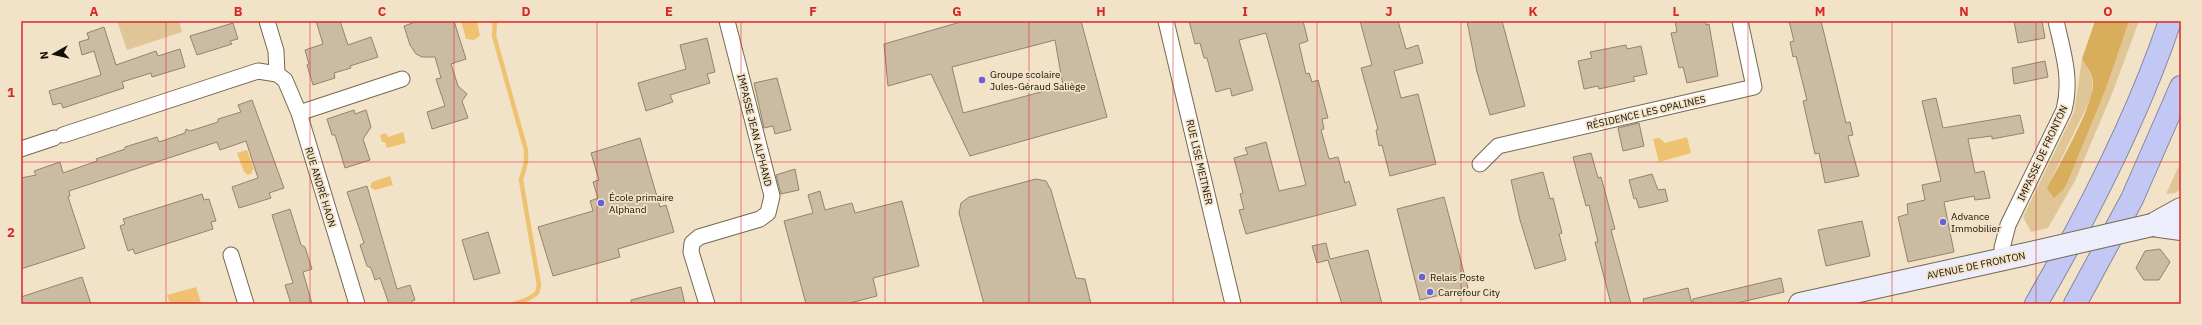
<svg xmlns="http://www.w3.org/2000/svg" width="2202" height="325" viewBox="0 0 2202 325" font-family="'IBM Plex Sans',sans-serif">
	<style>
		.green { fill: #e0c697 }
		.forest { fill: #d8ad5b }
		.water { fill: #eec270 }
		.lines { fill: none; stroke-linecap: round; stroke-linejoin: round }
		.stream { stroke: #eec270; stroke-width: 4.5 }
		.building { fill: #cabba2; stroke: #92846c; fill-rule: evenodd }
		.minor-casing { stroke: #756851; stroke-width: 17 }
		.secondary-casing { stroke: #756851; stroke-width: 24 }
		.motorway-casing { stroke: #8587a1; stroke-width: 24 }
		.minor { stroke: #fff; stroke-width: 15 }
		.secondary { stroke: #edeefc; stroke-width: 22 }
		.motorway { stroke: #c2c7f4; stroke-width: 22 }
		.secondary-bridge-casing { stroke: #756851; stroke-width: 24; stroke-linecap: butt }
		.secondary-bridge { stroke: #edeefc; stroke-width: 22 }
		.grid { fill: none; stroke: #d62828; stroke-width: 1; stroke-opacity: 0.55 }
		.poi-dot { fill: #6561da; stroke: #f2e3c8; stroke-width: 1.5 }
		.labels { text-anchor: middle; stroke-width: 3.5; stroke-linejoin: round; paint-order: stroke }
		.poi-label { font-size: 10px; fill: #151007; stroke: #f2e3c8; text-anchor: start }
		.street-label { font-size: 10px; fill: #151007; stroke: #f2e3c8 }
		.neatline { fill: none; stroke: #d62828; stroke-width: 1.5 }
		.grid-label { font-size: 13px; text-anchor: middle; font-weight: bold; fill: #d62828 }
	</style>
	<rect width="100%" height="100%" fill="#f2e3c8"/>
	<path class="green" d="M117 21H179L182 32 127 50Z
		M2129 21H2139L2112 94 2075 181 2048 228 2031 232 2023 217 2074 112 2082 59C2091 72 2094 80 2092 96L2047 188 2069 179 2107 86Z
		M2181 161V189L2175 193 2166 194Z"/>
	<path class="forest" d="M2095 21H2129L2107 86 2069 179 2063 190 2054 198 2047 188C2058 168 2094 104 2093 84 2093 74 2087 67 2082 59Z"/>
	<path class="water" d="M461 21H477L480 36 474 40 466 39Z
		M403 132 406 143 387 148 385 142H382L380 135 386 133 388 137Z
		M1687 137 1691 153 1659 162 1653 139 1659 138 1665 143Z
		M247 150 254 169 252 170V173L248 175 244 172 237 153Z
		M390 176 393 185 375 190 370 187 372 182Z
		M196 287 201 303 170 304 167 295Z"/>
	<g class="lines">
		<path class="stream" d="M495 21 494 36 526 150V162L521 180 539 285 537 293 528 299 514 304"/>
	</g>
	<path class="building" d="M316 21H340L348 45 371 37 378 57 350 66 351 68 334 73 335 78 313 85 307 65 309 64 305 50 323 44Z
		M418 21H454L466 59 451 64 458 86 467 94 462 101 468 118 432 129 427 112 445 106 436 79 441 78 435 57H422L416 54 410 45 404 26Z
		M964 21H1081L1107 117 970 156 931 74 888 86 884 44ZM1055 40 1063 86 963 113 952 67Z
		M1189 21H1303L1308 41 1299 44 1306 74 1309 73 1312 82 1318 80 1328 118 1322 119 1324 129 1321 130 1329 159 1338 157 1345 183 1349 181 1356 205 1246 234 1239 210 1244 209 1240 194 1243 193 1234 158 1248 154 1245 148 1266 142 1279 191 1306 185 1279 81 1266 33 1239 40 1253 90 1232 96 1230 88 1216 92 1207 58H1204L1200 43 1195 44Z
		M1360 21H1398L1406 49 1418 45 1423 63 1394 71 1401 98 1418 94 1436 164 1390 176 1382 145 1379 146 1376 130 1378 129 1361 68 1372 65Z
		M1467 21H1502L1525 106 1490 115 1477 72Z
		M1675 21H1706V25L1709 24 1718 76 1687 83 1683 67 1679 68 1671 33 1677 32Z
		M1789 21H1821L1846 123 1850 122 1853 135 1848 136 1859 176 1825 183 1819 153 1815 154 1803 101 1807 100 1796 56 1793 57 1790 42 1794 41Z
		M2014 21H2042L2045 38 2018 43Z
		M233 23 238 39 230 41 232 44 197 55 190 36Z
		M104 27 116 65 156 51 158 56 180 49 185 67 152 77 151 73 122 82 124 88 63 108 61 103 53 105 49 91 101 75 94 51 82 55 79 42 89 39 87 33Z
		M707 38 715 72 707 74 710 83 670 95 673 102 646 111 638 83 686 69 680 45Z
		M1626 45 1627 49 1641 46 1647 74 1633 77 1635 81 1599 89 1598 86 1584 89 1578 61 1592 58 1590 52Z
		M2045 61 2048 77 2014 84 2012 68Z
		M777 78 791 130 775 134 773 126 764 128 754 83Z
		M1936 98 1943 128 2020 115 2024 133 1992 139V136L1968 139 1975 173 1984 171 1990 198 1975 200 1974 196 1944 202 1954 252 1908 262 1898 217 1908 214 1907 204 1925 200 1922 185 1941 181 1922 101Z
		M252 100 284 188 269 193 271 198 239 208 232 187 258 178 246 141 220 150 217 142 69 191 70 196 68 197 85 248 21 269V178L36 175 34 171 60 162 63 173 97 161 96 159 125 149V147L157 137 159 142 185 133 186 129 190 131 218 122V119L241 112 238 105Z
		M354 110 355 114 366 110 371 127 363 139 370 160 345 168 335 135H332L327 119Z
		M1639 123 1644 146 1623 151 1618 128Z
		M640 138 660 207 666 205 674 232 618 249 620 257 553 276 538 227 593 211 590 201 598 198 593 182 599 180 591 153Z
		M1591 153 1598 178 1601 177 1615 229 1611 230 1631 304H1611L1595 242H1598L1589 205 1586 206 1573 157Z
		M795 169 799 190 781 194 776 175Z
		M1543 172 1550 199 1553 198 1562 233 1559 234 1566 260 1535 269 1520 220 1511 180Z
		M1652 174 1658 190 1665 189 1668 201 1639 208 1636 198 1634 199 1629 180Z
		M1036 179 1046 181 1051 190 1076 278 1085 279 1091 304H984L959 213 961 203 969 197Z
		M367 186 397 289 410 285 415 300 412 301V304H389L380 278 375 280 371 268 367 266 360 245 364 243 347 192Z
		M820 191 825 210 852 203 855 213 902 201 919 266 873 278 877 296 846 304H806L784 221 813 213 808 195Z
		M202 194 204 200 209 199 216 221 211 222 213 229 135 254 133 249 128 251 120 226 125 224 123 219Z
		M1444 197 1468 288 1420 300 1397 209Z
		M290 209 301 245 305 247 312 269 303 272 312 304H291L285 285 293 283 272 215Z
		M1862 221 1870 256 1826 266 1818 230Z
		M488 232 500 273 474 280 462 240Z
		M1326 243 1330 259 1368 250 1382 304H1342L1328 260 1317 263 1312 246Z
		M2160 249 2170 262 2159 280H2144L2136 268 2145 251Z
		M82 277 91 304H21V297Z
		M1781 278 1784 292 1733 304H1693V299Z
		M681 287 685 304H631V300Z
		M1688 288 1692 304H1644L1643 299Z"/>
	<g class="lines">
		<g class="minor-casing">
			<path id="minor" d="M267 21 276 51 277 74
				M1166 21 1233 304
				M299 113 402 79
				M63 135 258 71 277 74 285 80 299 113 357 304
				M21 149 54 138
				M1480 164 1498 146 1754 87 1740 21
				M231 255 246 304
				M2003 259 2002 248 2008 225 2064 110C2072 79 2063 52 2056 21
				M707 304 691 252 692 243 699 237 760 219 768 213 772 196 727 21"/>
		</g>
		<g class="secondary-casing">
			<path id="secondary" d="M2152 225 2181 209
				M2152 225 2181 229
				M1800 304 2022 255"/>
		</g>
		<g class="motorway-casing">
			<path id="motorway" d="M2036 304C2088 214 2137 119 2170 21
				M2075 304 2132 199 2181 87"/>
		</g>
		<use href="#minor" class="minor"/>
		<use href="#secondary" class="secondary"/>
		<use href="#motorway" class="motorway"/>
		<g class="secondary-bridge-casing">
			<path id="secondary-bridge" d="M2022 255 2152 225"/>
		</g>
		<use href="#secondary-bridge" class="secondary-bridge"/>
	</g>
	<path class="grid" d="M166 21V304M310 21V304M454 21V304M597 21V304M741 21V304M885 21V304M1029 21V304M1173 21V304M1317 21V304M1461 21V304M1605 21V304M1748 21V304M1892 21V304M2036 21V304M21 162H2181"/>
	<g class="poi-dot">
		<circle cx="982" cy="80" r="4"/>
		<circle cx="601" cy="203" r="4"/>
		<circle cx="1943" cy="222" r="4"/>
		<circle cx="1422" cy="277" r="4"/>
		<circle cx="1430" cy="292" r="4"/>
	</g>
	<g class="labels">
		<g class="poi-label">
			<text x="990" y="78">Groupe scolaire<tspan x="990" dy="12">Jules-Géraud Saliège</tspan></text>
			<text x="609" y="201">École primaire<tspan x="609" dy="12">Alphand</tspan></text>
			<text x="1951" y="220">Advance<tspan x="1951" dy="12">Immobilier</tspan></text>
			<text x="1430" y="281">Relais Poste</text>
			<text x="1438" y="296">Carrefour City</text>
		</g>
		<g class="street-label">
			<text transform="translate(1646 112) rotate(-13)" y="4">RÉSIDENCE LES OPALINES</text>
			<text transform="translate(755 130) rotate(76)" y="4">IMPASSE JEAN ALPHAND</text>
			<text transform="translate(2042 153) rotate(-65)" y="4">IMPASSE DE FRONTON</text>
			<text transform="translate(1200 162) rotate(77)" y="4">RUE LISE MEITNER</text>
			<text transform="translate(321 187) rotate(73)" y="4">RUE ANDRÉ HAON</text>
			<text transform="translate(1976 265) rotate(-12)" y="4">AVENUE DE FRONTON</text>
		</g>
	</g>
	<rect width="2202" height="325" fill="none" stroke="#f2e3c8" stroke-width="44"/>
	<g transform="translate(54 54) rotate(262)" stroke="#f2e3c8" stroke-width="3" paint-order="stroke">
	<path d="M0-3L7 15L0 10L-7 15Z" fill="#151007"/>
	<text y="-6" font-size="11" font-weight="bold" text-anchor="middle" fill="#151007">N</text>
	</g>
	<rect x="22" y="22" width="2158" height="281" class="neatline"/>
	<g class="grid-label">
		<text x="94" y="16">A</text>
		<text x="238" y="16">B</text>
		<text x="382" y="16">C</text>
		<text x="526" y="16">D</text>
		<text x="669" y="16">E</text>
		<text x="813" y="16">F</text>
		<text x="957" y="16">G</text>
		<text x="1101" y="16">H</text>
		<text x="1245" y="16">I</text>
		<text x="1389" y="16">J</text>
		<text x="1533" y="16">K</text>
		<text x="1676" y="16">L</text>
		<text x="1820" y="16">M</text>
		<text x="1964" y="16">N</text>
		<text x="2108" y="16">O</text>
		<text x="11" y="97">1</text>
		<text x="11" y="237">2</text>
	</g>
</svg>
